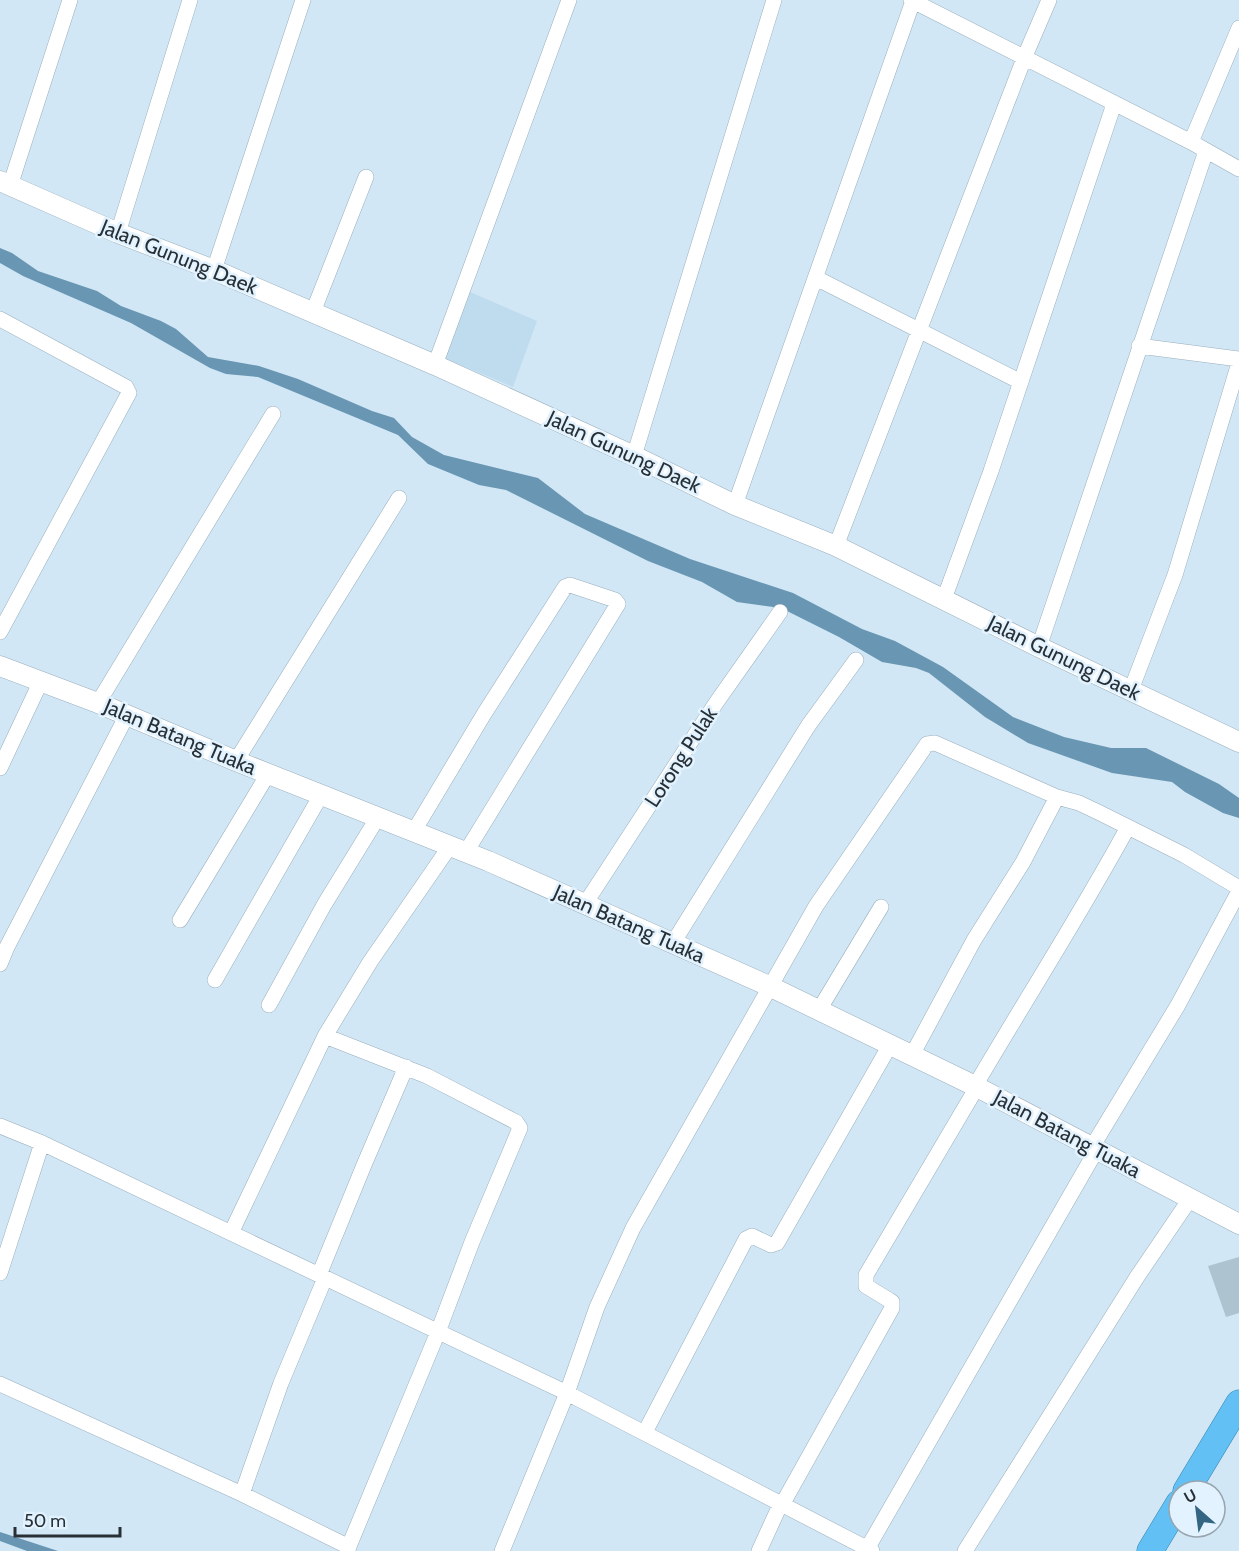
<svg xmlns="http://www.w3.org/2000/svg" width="1239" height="1551" viewBox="0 0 1239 1551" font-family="Cabin,sans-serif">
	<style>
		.built { fill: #bfdcef }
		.water { fill: #6896b3 }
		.building { fill: #aec3d0 }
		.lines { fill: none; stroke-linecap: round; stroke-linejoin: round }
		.minor-casing { stroke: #9aafbd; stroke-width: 16 }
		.tertiary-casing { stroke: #9aafbd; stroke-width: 21 }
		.trunk-casing { stroke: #3484b0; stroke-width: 27 }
		.minor { stroke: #fff; stroke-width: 15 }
		.tertiary { stroke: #fff; stroke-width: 20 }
		.trunk { stroke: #62c0f4; stroke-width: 26 }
		.labels { text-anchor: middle; stroke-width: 5; stroke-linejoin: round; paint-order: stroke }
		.street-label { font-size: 21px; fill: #283036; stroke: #e2f3ff }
	</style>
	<rect width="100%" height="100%" fill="#d1e7f5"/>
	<path class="built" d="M470 292 537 321 513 387 444 358Z"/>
	<path class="water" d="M0 248 12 253 38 271 97 291 121 306 161 321 176 329 208 357 259 366 298 379 372 411 394 418 412 437 444 455 538 478 585 514 690 559 793 593 862 629 895 641 943 667 1013 717 1064 737 1111 748H1146L1219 784 1239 798V818L1223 813 1185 792 1172 782 1112 773 1028 743 985 717 929 673 916 668 882 662 839 637 781 608 737 602 702 582 648 561 506 490 479 485 428 464 398 435 258 377 226 374 210 368 131 323 23 276 0 263Z
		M0 1532 58 1551H27L0 1541Z"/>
	<path class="building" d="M1239 1257V1313L1226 1317 1208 1266Z"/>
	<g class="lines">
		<g class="minor-casing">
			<path id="minor" d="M911 0 1191 142 1239 169
				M1191 142 1239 28
				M10 186 70 0
				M118 233 190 0
				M214 270 303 0
				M816 278 1021 382
				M313 312 366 177
				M0 319 126 387 129 393 0 632
				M1139 346 1239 359
				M435 365 569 0
				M634 456 774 0
				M735 505 913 1
				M836 546 1025 56 1049 0
				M944 599 991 471 1114 104
				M1039 647 1206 151
				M1131 690 1175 575 1239 363
				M98 703 273 414
				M236 761 399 498
				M0 768 41 681
				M414 831 484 714 565 587 570 585 615 600 618 604 466 852
				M585 904 716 703 780 612
				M180 920 268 774
				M673 943 808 726 856 660
				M0 964 7 947 127 715
				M215 980 321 795
				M269 1005 324 905 378 817
				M819 1010 881 907
				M325 1036 427 1076 516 1122 520 1128 472 1242 438 1332 347 1551
				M912 1055 974 940 1023 862 1057 797
				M975 1086C1026 999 1080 915 1128 827
				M0 1126 42 1143 567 1393 872 1551
				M1092 1147 1178 1005 1239 891
				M231 1233 325 1036 370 962 450 846
				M0 1273 42 1143
				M319 1275 364 1165 406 1067
				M0 1384 242 1494 349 1547
				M645 1432 746 1239 752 1236 771 1245 777 1243 890 1045
				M242 1494 281 1383 325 1278
				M783 1503 892 1308V1302L889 1300 866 1286V1275L977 1087
				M867 1549 1097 1149
				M502 1551 567 1393 597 1307 633 1228 816 906 927 744 935 743 1057 797 1079 803 1100 813 1184 855 1239 888
				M759 1551 781 1503
				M965 1551 1137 1277 1190 1199"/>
		</g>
		<g class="tertiary-casing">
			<path id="tertiary" d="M0 181 118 233 214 270 435 365 634 456 735 505 836 546 1039 647 1239 742
				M0 666 98 703 236 761 488 861 769 986 975 1086 1239 1224"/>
		</g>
		<g class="trunk-casing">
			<path id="trunk" d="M1186 1491 1239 1403
				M1150 1551 1179 1503"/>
		</g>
		<use href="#minor" class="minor"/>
		<use href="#tertiary" class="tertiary"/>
		<use href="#trunk" class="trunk"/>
	</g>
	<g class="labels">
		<g class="street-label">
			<text transform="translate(179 257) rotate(22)" y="7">Jalan Gunung Daek</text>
			<text transform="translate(624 452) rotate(25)" y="7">Jalan Gunung Daek</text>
			<text transform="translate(1064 658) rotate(26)" y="7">Jalan Gunung Daek</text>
			<text transform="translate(180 737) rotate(23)" y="7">Jalan Batang Tuaka</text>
			<text transform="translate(681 757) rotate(-57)" y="7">Lorong Pulak</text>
			<text transform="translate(629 924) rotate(24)" y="7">Jalan Batang Tuaka</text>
			<text transform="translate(1067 1134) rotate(28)" y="7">Jalan Batang Tuaka</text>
		</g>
	</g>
	<g transform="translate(1197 1509) rotate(332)"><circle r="28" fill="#e2f3ff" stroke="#98a5af" stroke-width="1.5"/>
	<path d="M0-4.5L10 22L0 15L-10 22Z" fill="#346683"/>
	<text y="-9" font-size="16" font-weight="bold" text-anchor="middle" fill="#283036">U</text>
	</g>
	<path d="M15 1527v9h105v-9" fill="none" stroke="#283036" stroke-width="3"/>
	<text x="24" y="1527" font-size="18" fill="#283036" stroke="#e2f3ff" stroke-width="4.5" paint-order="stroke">50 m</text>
</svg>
